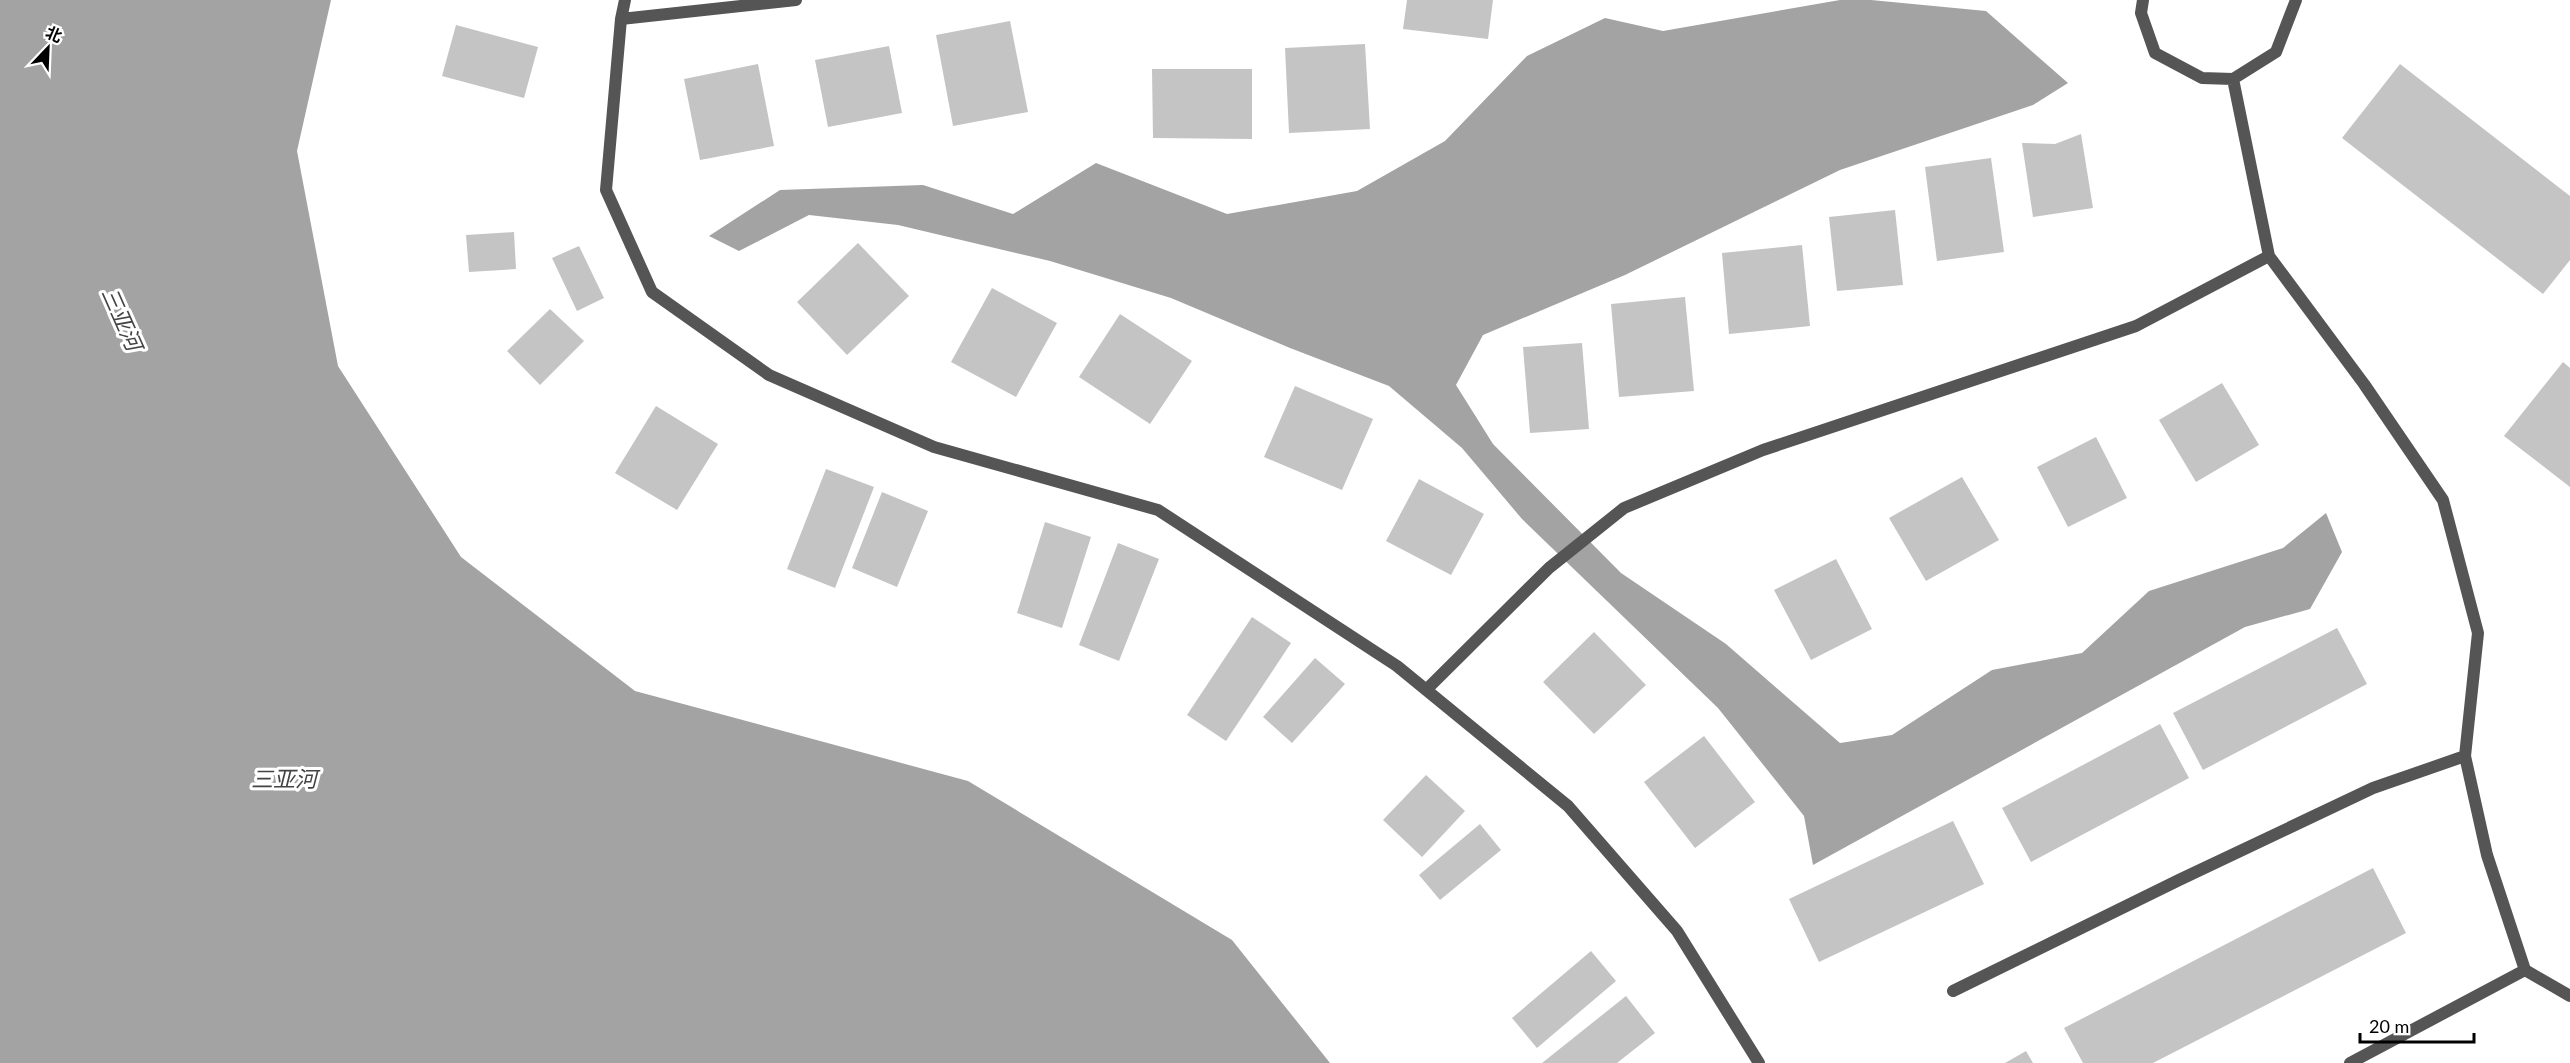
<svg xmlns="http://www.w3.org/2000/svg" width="2570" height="1063" viewBox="0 0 2570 1063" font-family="Lato,'Noto Sans SC',sans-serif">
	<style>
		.water { fill: #a3a3a3 }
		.building { fill: #c4c4c4 }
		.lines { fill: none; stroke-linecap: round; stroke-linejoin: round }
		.service { stroke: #555; stroke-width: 12 }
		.labels { text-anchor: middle; stroke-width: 6; stroke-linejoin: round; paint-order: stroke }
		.water-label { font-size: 22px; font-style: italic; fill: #444; stroke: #fff }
	</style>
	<rect width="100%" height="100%" fill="#fff"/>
	<path class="water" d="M0 0H331L297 151 338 366 461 557 635 691 968 781 1232 940 1330 1063H0Z
		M1840 0H1871L1986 11 2068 83 2033 105 1840 170 1625 275 1483 335 1456 385 1493 444 1621 573 1726 644 1840 743 1892 735 1992 670 2082 653 2149 591 2283 548 2326 513 2342 552 2310 609 2245 627 1813 865 1804 816 1718 708 1522 519 1462 448 1389 386 1290 348 1171 298 1050 261 898 225 809 215 739 251 709 236 780 190 923 185 1013 214 1096 163 1227 214 1357 191 1445 141 1527 56 1605 18 1663 31Z"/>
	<path class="building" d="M1407 0H1493L1488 39 1403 29Z
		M1010 21 1028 112 953 126 936 35Z
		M456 25 538 47 524 98 442 76Z
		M1365 44 1370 129 1289 133 1285 48Z
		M889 46 902 113 828 127 815 60Z
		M758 64 774 146 700 160 684 79Z
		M2400 64 2570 196V260L2543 294 2342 138Z
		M1152 69H1252V139L1153 138Z
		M2081 134 2093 208 2033 217 2022 143 2055 144Z
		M1991 158 2004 252 1937 261 1925 167Z
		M1895 210 1903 285 1837 291 1829 217Z
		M514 232 516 269 469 272 466 235Z
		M858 243 909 296 847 355 797 302Z
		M1802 245 1810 326 1729 334 1722 253Z
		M579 246 604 298 577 311 552 258Z
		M992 288 1057 323 1016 397 951 362Z
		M1685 297 1694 391 1619 397 1611 304Z
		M550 309 584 341 540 385 507 351Z
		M1120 314 1192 361 1150 424 1079 377Z
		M1582 343 1589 429 1530 433 1523 347Z
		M2563 362 2570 368V487L2504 436Z
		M2222 383 2259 445 2196 482 2159 420Z
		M1295 386 1373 419 1342 490 1264 457Z
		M656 406 718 444 677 510 615 473Z
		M2096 437 2127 498 2068 527 2037 467Z
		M826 469 874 487 835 588 787 569Z
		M1962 477 1999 540 1926 581 1889 518Z
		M1419 479 1484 514 1451 575 1386 541Z
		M882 492 928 511 897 587 852 568Z
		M1045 522 1091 537 1062 628 1017 613Z
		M1118 543 1159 559 1119 661 1079 645Z
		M1836 559 1872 629 1811 660 1774 590Z
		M1252 617 1291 643 1226 741 1187 715Z
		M2337 628 2367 684 2203 770 2173 713Z
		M1594 632 1646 685 1594 734 1543 682Z
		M1315 658 1345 684 1292 743 1263 717Z
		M2160 724 2189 778 2031 862 2002 808Z
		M1704 736 1755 802 1695 848 1644 782Z
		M1426 775 1465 811 1422 857 1383 820Z
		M1953 821 1984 884 1819 962 1789 899Z
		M1480 824 1501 850 1440 900 1419 875Z
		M2373 868 2406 933 2153 1063H2083L2064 1028Z
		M1591 951 1616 981 1537 1048 1512 1018Z
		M1626 996 1655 1033 1617 1063H1542Z
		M2026 1051 2033 1063H2005Z"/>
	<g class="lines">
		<path class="service" d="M625 0 621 19 606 190 652 292 769 375 934 447 1158 510 1397 666 1568 806 1677 931 1759 1063
			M621 19 796 0
			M2233 79 2276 52 2296 0
			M2269 256 2364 384 2443 500 2478 633 2465 756 2487 855 2525 970
			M1426 690 1549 568 1624 508 1763 450 2136 326 2269 256 2233 79 2202 78 2155 53 2141 13 2143 0
			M1953 991 2179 880 2373 788 2465 756
			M2350 1063 2525 970 2570 996"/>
	</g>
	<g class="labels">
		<g class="water-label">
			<text transform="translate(122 319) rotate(66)" y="8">三亚河</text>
			<text x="284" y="787">三亚河</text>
		</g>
	</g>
	<g transform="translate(48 48) rotate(23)" stroke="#ffffff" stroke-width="4.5" paint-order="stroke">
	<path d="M0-4.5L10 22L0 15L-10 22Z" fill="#000000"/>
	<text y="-9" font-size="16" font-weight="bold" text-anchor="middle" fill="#000000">北</text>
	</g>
	<path d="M2360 1033v9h114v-9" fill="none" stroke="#000000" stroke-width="3"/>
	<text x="2369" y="1033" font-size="18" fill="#000000" stroke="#ffffff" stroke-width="4.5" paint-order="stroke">20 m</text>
</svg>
